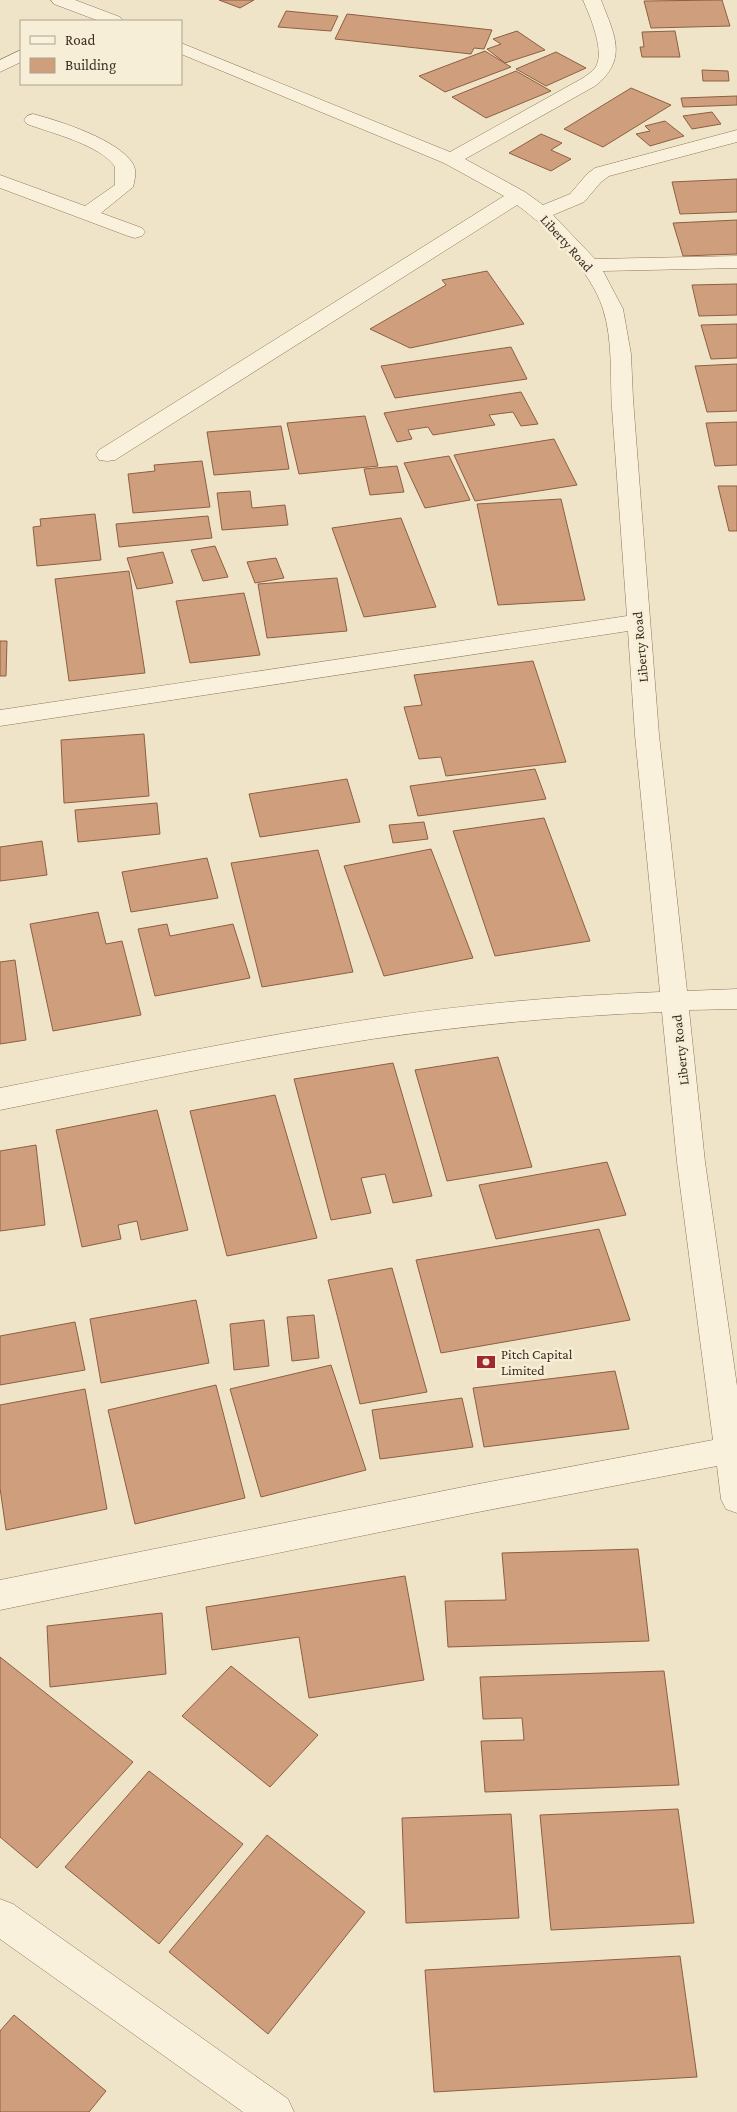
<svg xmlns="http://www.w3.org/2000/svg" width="737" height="2112" viewBox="0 0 737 2112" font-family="'Crimson Pro',serif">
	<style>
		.building { fill: #cf9f7d; stroke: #8d5f41 }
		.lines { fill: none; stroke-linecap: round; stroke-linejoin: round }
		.minor-casing { stroke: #8d765c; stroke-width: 1 }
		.minor { fill: #faf1dc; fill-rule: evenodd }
		.labels { text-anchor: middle; stroke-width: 5; stroke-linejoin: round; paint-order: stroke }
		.street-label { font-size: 14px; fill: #3d2e20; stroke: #f7eed8 }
		.poi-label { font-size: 14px; fill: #3d2e20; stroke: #f7eed8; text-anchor: start }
	</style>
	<rect width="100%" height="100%" fill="#f0e4c8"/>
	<path class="building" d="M219 0H254L240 8Z
		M722 0 730 26 651 28 644 1Z
		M286 11 338 16 331 31 278 27Z
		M347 14 492 30 484 49 474 48 471 54 335 39Z
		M517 31 545 50 505 63 487 49 501 44 493 39Z
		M675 31 680 57H642L640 47H644L642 32Z
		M485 51 511 67 445 92 419 76Z
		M556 52 586 68 546 86 516 69Z
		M702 70 728 71 729 81H703Z
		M516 71 551 91 486 118 452 97Z
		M631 88 671 105 603 147 564 129Z
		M737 96V105L683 107 681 98Z
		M712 112 721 124 692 129 683 116Z
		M665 121 684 136 650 146 636 134 650 131 645 126Z
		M541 134 562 143 551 150 571 159 551 171 509 153Z
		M737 179V212L680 214 672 182Z
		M737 220V254L683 256 673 223Z
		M487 271 524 324 410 348 370 329 446 285 442 280Z
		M737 284V315L699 316 692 285Z
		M737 324V358L711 359 701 325Z
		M511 347 527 379 395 398 381 366Z
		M737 364V411L707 412 695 366Z
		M521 392 538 424 521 426 513 412 489 415 495 425 433 435 428 427 408 430 412 439 397 442 384 413Z
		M365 416 378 466 299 474 287 423Z
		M737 422V465L715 466 706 423Z
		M281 426 289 469 214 475 207 432Z
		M554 439 577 485 475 501 454 455Z
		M449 456 470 500 425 508 404 463Z
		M202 461 210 507 133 513 128 474 155 471 154 465Z
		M397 466 404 492 370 495 364 469Z
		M718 486H737V531H729Z
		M250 491 252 508 285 505 288 525 222 530 217 493Z
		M561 499 585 600 498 605 477 504Z
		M95 514 101 560 37 566 33 527 41 526 40 519Z
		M208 516 212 538 119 547 116 524Z
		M401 518 436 607 364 617 332 528Z
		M215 546 228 577 203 581 191 550Z
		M163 552 173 583 137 589 127 558Z
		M276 558 284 578 255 583 247 562Z
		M129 571 145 673 69 681 55 579Z
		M337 578 347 631 267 638 258 584Z
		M244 593 260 655 190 663 176 601Z
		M0 641H7L6 676H0Z
		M533 661 566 762 446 776 441 757 419 759 404 707 422 705 414 675Z
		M144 734 149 796 64 803 61 740Z
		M535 769 546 799 418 816 410 786Z
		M347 779 360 822 260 837 249 794Z
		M157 803 160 834 78 842 75 810Z
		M544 818 590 941 495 956 453 831Z
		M424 822 428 839 393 843 389 825Z
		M42 841 47 875 0 881V847Z
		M431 849 473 958 384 976 344 866Z
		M318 850 353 972 262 987 231 863Z
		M207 858 218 898 131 912 122 872Z
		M98 912 106 944 122 941 141 1015 53 1031 30 924Z
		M167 924 170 936 233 924 250 978 155 996 138 929Z
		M15 960 26 1040 0 1044V962Z
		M498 1057 532 1167 447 1181 415 1070Z
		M393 1063 432 1196 393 1203 385 1174 361 1178 371 1213 331 1220 294 1079Z
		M275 1095 317 1238 227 1256 190 1111Z
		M157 1110 188 1230 141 1240 137 1221 118 1225 121 1239 82 1247 56 1130Z
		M36 1145 45 1225 0 1231V1151Z
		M607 1162 626 1215 496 1239 479 1185Z
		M599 1229 630 1320 441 1353 416 1260Z
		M392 1268 427 1392 360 1404 328 1280Z
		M196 1300 209 1363 101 1383 90 1319Z
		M314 1315 319 1358 292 1361 287 1317Z
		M264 1320 269 1366 234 1370 230 1324Z
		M75 1322 85 1370 0 1385V1336Z
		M331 1365 366 1470 261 1497 230 1389Z
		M615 1371 629 1429 484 1447 473 1388Z
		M216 1385 245 1498 135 1524 108 1410Z
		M85 1389 107 1509 6 1530 0 1488V1405Z
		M462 1398 473 1447 380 1459 372 1410Z
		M638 1549 649 1641 448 1647 445 1601 506 1600 502 1553Z
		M405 1576 424 1680 309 1698 299 1637 212 1650 206 1607Z
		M162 1613 166 1674 50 1687 47 1626Z
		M0 1657 133 1762 37 1868 0 1837Z
		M231 1666 318 1735 270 1787 182 1716Z
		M664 1671 679 1785 485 1792 481 1741 524 1740 522 1718 483 1719 480 1677Z
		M149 1771 243 1844 159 1944 65 1867Z
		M678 1809 694 1923 551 1930 540 1815Z
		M511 1814 519 1918 406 1923 402 1818Z
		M267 1835 365 1912 268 2034 169 1952Z
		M680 1956 697 2077 434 2092 425 1970Z
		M14 2015 106 2091 89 2112H0V2031Z"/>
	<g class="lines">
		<g class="minor-casing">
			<path id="minor" d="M51 0H75L120 17 123 21H99L54 4Z
				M583 0H601C614 34 629 59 595 86L465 159 525 192 543 205 570 194 587 174 595 168 737 130V142L609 176 601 182 584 202 553 215 595 259 737 256V268L603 271 623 309 631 354 633 399 659 735 687 991 737 989V1009L689 1010 705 1162 737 1386V1513L726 1509 721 1499 717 1466 473 1513 0 1610V1580L473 1485 713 1440 677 1162 662 1012C565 1016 468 1025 372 1039 247 1058 124 1085 0 1110V1088C123 1064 247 1038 371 1019 467 1004 563 996 660 992L635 735 628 631 0 726V710L627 616C622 547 617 477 612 408 610 375 613 341 603 309 591 271 549 228 517 205L115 460 107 461 99 460 96 455 99 450 504 196 444 163 181 54V43L450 152 583 78C587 75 592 72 595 68 606 53 590 16 583 0Z
				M21 50V62L0 72V60Z
				M33 114C60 121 119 140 133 164 137 171 135 179 133 187L101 213 142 228 145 232 142 236 135 238 128 236 0 188V175L85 206 115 185V167C101 145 51 133 27 124L24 120 27 116Z
				M0 1899 13 1904 288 2099 294 2112H243L0 1939Z"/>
		</g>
		<use href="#minor" class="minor"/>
	</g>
	<defs>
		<g id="bank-bare" transform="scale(1.5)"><path d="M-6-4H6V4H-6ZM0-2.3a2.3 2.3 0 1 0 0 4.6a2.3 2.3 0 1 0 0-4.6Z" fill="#9e2a2b" stroke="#f7eed8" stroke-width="2.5" paint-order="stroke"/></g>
	</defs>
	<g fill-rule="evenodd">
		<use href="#bank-bare" x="486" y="1362"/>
	</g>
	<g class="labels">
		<g class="street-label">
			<text transform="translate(567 243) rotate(48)" y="5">Liberty Road</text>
			<text transform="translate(640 647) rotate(-95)" y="5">Liberty Road</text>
			<text transform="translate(680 1050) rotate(-96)" y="5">Liberty Road</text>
		</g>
		<g class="poi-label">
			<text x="501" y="1359">Pitch Capital<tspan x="501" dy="16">Limited</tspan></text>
		</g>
	</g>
	<rect x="20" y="20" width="162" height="65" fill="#f7eed8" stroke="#ada18e"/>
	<rect x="30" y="36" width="25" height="8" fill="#faf1dc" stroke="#ada18e"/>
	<text x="65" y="45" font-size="15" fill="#3d2e20">Road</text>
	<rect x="30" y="58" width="25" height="15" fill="#cf9f7d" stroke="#ada18e"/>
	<text x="65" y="70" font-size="15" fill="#3d2e20">Building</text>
</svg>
